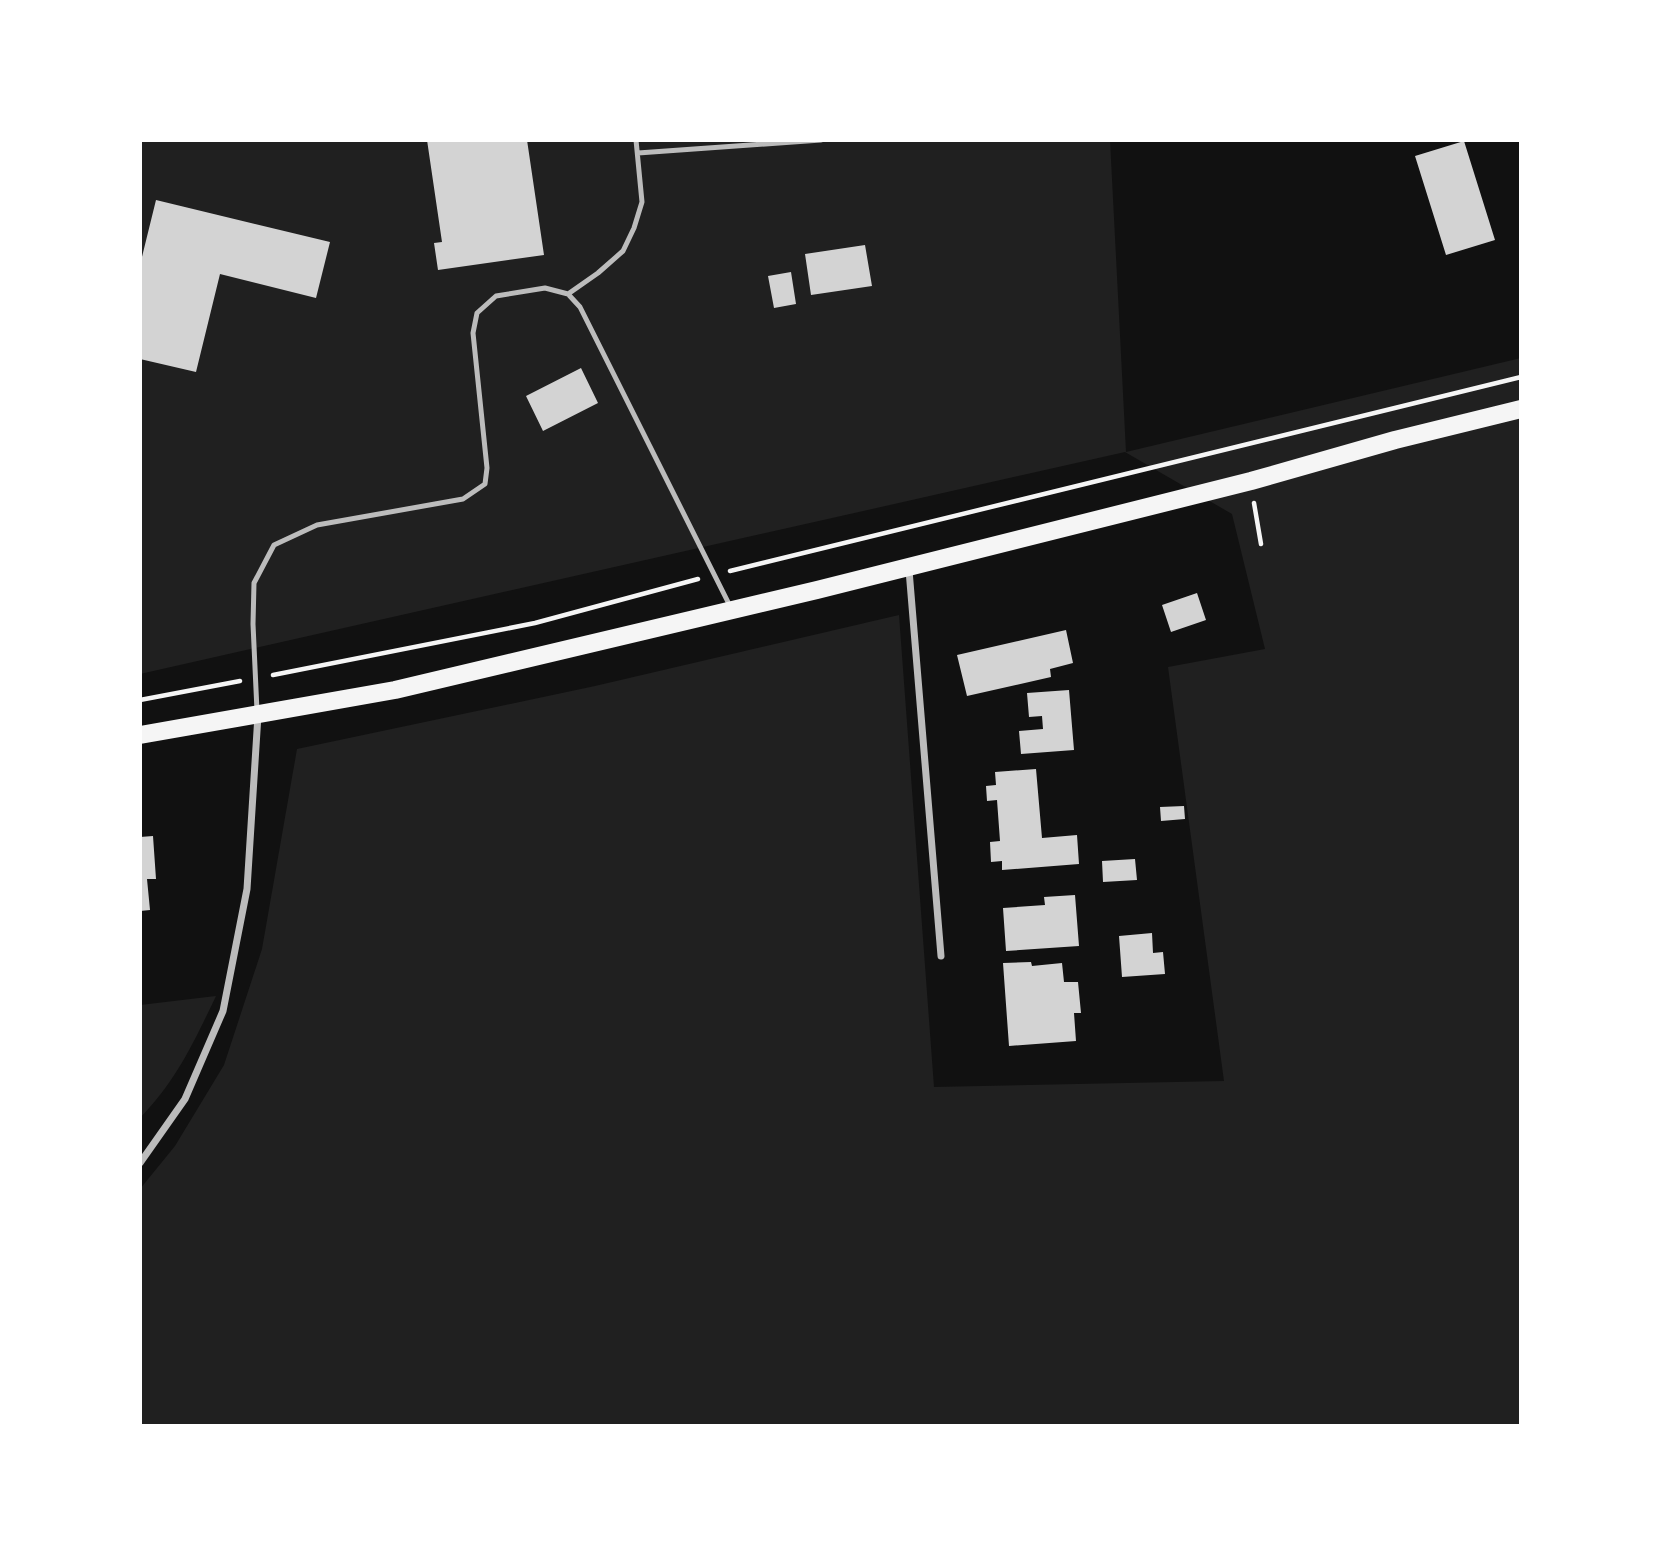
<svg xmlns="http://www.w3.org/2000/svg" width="1661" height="1566" viewBox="0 0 1661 1566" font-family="Overpass,sans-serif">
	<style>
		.green { fill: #202020 }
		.building { fill: #d3d3d3 }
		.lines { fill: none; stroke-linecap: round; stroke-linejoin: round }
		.path { stroke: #f5f5f5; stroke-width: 4.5 }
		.service { stroke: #bcbcbc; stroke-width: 5 }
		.minor { stroke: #bcbcbc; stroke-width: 7 }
		.primary { stroke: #f5f5f5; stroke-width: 18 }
	</style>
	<rect width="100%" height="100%" fill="#111"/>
	<path class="green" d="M140 140H1110L1126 452 1521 358V1426H140V1189L175 1146 224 1065 262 949 297 749 595 686 899 615 934 1087 1224 1081 1168 667 1265 649 1232 514 1125 452 140 674Z
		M216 996C194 1042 176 1081 140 1118V1005Z"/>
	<path class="building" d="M427 140H527L544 255 438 270 434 243 442 242Z
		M1464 141 1495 240 1446 255 1415 156Z
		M156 200 330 242 316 298 220 274 196 372 140 359V265Z
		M865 245 872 286 811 295 805 254Z
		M791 272 796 304 774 308 768 276Z
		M581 368 598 403 543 431 526 396Z
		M1197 593 1206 620 1171 632 1162 605Z
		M1066 630 1073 663 1050 669 1051 677 967 696 957 655Z
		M1069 690 1074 750 1021 754 1019 731 1043 729 1042 716 1029 717 1027 693Z
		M1036 769 1042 838 1077 835 1079 864 1002 870V861L991 862 990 842 1000 841 997 800 987 801 986 786 996 785 995 772Z
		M1184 806 1185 819 1161 821 1160 807Z
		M153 836 156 879H147L150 910 140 911V837Z
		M1135 859 1137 880 1103 882 1102 861Z
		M1075 895 1079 946 1006 951 1003 908 1045 905 1044 897Z
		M1152 933 1153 953 1163 952 1165 974 1122 977 1119 936Z
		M1031 962 1032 966 1062 963 1064 982H1078L1081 1013H1074L1076 1041 1009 1046 1003 963Z"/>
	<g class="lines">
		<path class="path" d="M1254 503 1261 544
			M730 571 1521 377
			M273 675 535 623 698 579
			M140 700 240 681"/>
		<path class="service" d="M638 153 821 140
			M568 294 598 273 623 251 634 228 642 202 636 140
			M257 711 253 624 254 583 274 545 317 525 463 499 485 484 487 468 473 333 477 313 496 296 545 288 568 294 580 307 731 608"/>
		<path class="minor" d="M909 570 941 956
			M140 1163 185 1099 223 1011 247 889 258 715"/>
		<path class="primary" d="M140 735 395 690 817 590 1251 481 1395 440 1521 409"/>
	</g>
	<rect width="1661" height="1566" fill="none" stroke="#ffffff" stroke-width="284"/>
</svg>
